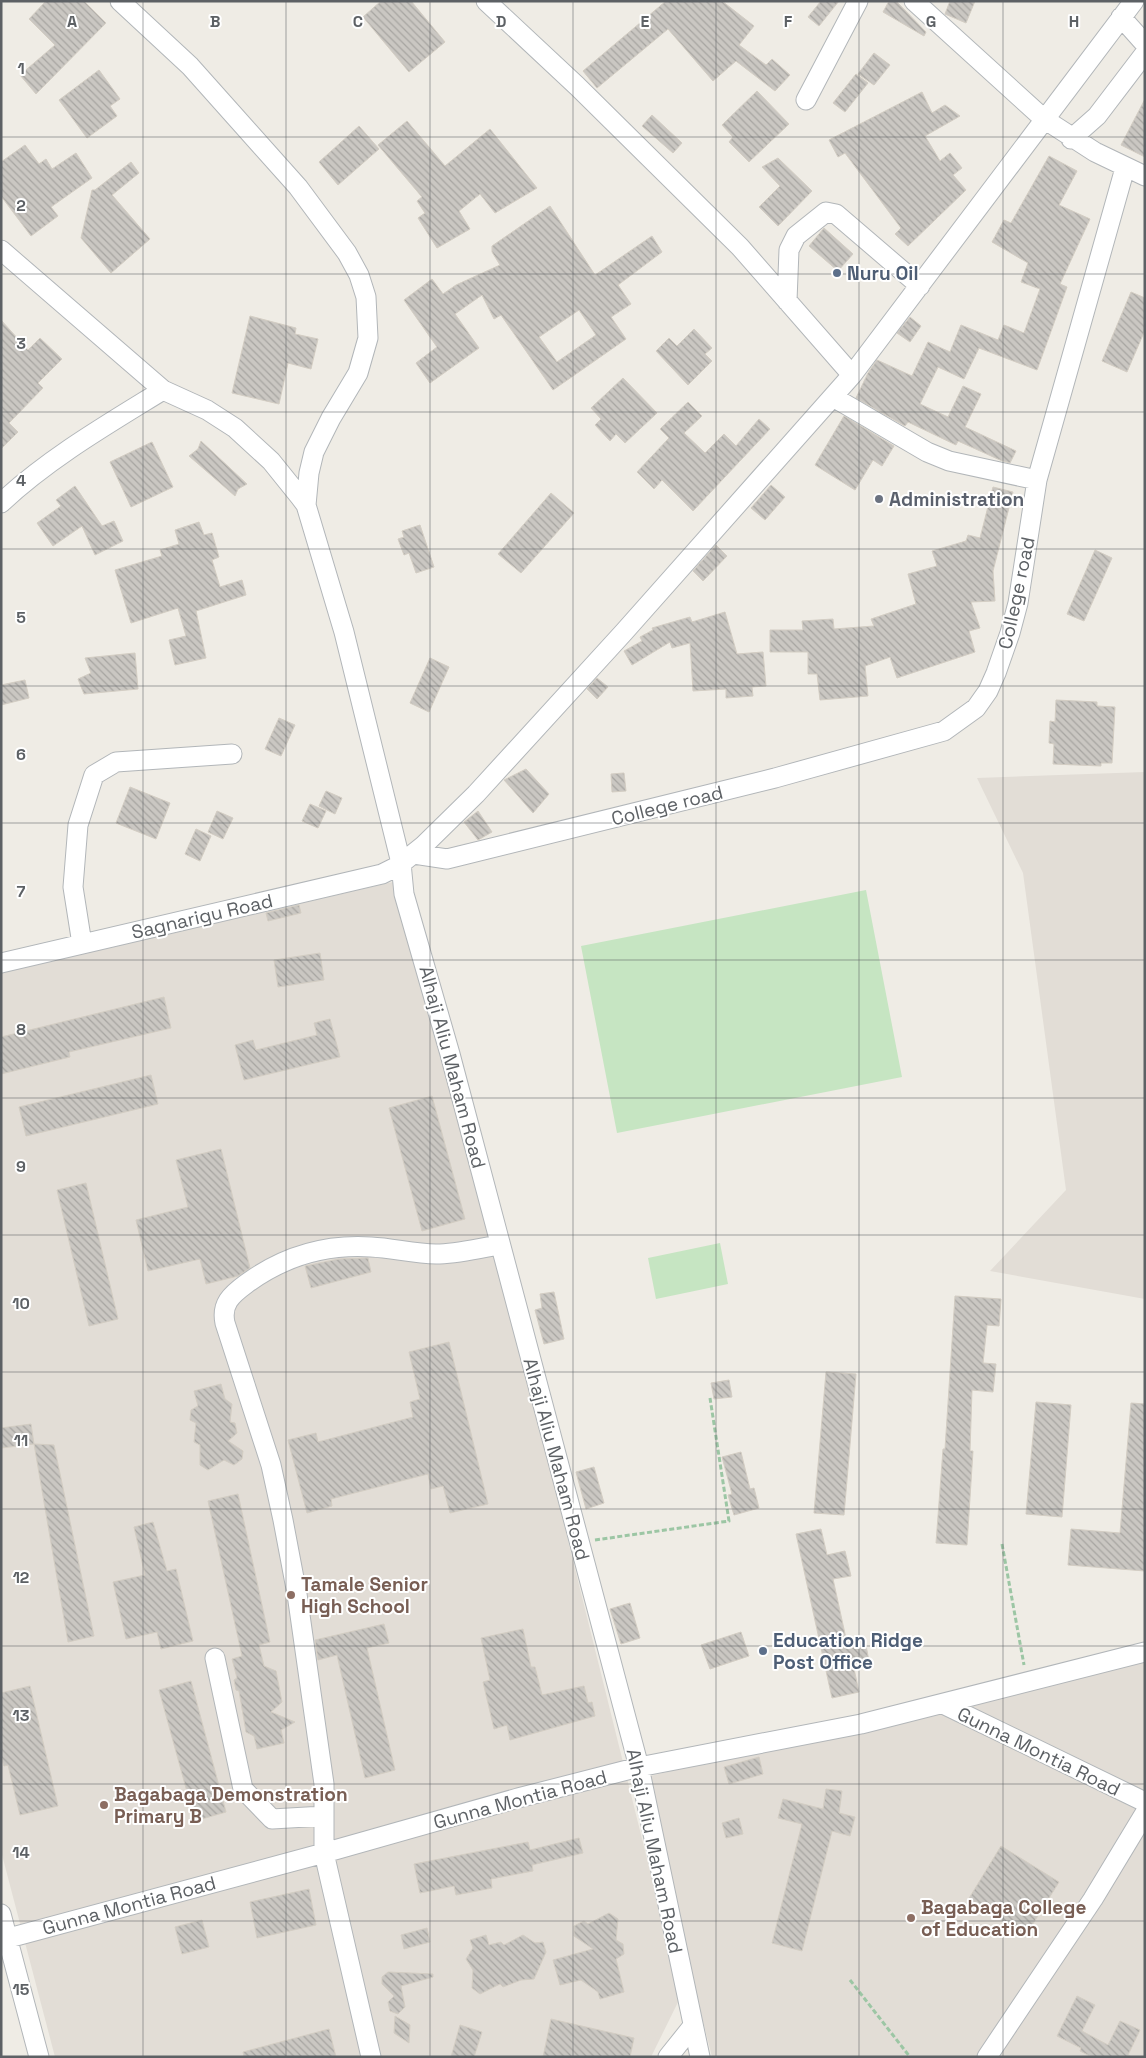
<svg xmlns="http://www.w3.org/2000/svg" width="1146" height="2058" viewBox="0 0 1146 2058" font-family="'Space Grotesk',sans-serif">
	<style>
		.education { fill: #e2ddd6 }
		.green { fill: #c6e5c2 }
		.building { fill: url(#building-back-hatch); stroke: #d3cdc3; fill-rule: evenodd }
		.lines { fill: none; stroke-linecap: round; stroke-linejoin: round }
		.minor-casing { stroke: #b2b6b9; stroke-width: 21 }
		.path { stroke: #9cc6a4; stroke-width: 3; stroke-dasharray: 5 2.5; stroke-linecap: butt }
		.minor { stroke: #fff; stroke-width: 19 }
		.grid { fill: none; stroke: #5d6165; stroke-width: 1; stroke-opacity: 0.55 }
		.service-dot { fill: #5c6f8a; stroke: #fff; stroke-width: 2 }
		.worship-dot { fill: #6b7280; stroke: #fff; stroke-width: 2 }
		.education-dot { fill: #8d6e63; stroke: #fff; stroke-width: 2 }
		.labels { text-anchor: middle; stroke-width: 4; stroke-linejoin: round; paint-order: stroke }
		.service-label { font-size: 19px; font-weight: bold; fill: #4e5e75; stroke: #fff; text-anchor: start }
		.worship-label { font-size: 19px; font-weight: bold; fill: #5b616d; stroke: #fff; text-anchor: start }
		.street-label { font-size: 19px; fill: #5d6165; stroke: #fff }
		.education-label { font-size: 19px; font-weight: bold; fill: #785e54; stroke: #fff; text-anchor: start }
		.grid-label { font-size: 16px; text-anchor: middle; font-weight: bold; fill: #5d6165; stroke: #fff; stroke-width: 4; stroke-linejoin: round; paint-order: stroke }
	</style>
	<defs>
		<pattern id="building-back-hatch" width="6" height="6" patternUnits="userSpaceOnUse" patternTransform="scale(1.25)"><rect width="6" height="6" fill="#cac7c2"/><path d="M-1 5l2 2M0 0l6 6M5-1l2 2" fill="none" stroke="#a7a5a1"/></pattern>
	</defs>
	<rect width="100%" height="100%" fill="#efece5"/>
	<path class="education" d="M1145 772V1299L990 1271 1066 1190 1023 873 977 778Z
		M397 881 518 1339 681 1996 651 2057H55L1 1851V973Z
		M1145 1657V2057H712L642 1778Z"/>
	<path class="green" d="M866 890 902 1077 617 1133 581 946Z
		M720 1243 728 1284 656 1299 648 1258Z"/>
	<path class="building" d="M46 1H84L106 23 36 94 20 75 55 45 29 19Z
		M381 1H411L445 42 409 72 363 17Z
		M666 1H722L754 26 739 45 766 65 772 59 790 75 775 91 736 61 713 81 668 29 597 88 583 71Z
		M821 1H839L819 26 808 17Z
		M889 1H896L926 32 924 36 883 12Z
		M950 1H975L966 23 945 14Z
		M874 53 890 65 874 85 858 74Z
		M99 70 120 99 110 106 117 116 87 138 59 100Z
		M856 74 868 83 845 112 833 103Z
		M757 91 789 124 749 162 729 142 733 137 722 125Z
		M922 92 932 113 945 105 960 116 925 136 940 161 950 153 962 168 953 175 966 190 908 246 895 234 901 228 845 153 838 157 829 140Z
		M1145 99V157L1121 145Z
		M652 115 682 143 673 153 642 126Z
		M407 121 445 166 490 129 537 188 495 213 480 194 459 211 470 229 437 248 418 218 425 213 417 201 422 197 378 145Z
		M359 126 379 149 338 185 319 162Z
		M25 145 39 164 46 159 52 169 76 153 92 178 51 207 58 216 31 236 1 196V162Z
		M1049 156 1077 171 1059 205 1090 219 1060 284 1067 287 1037 370 979 348 964 379 938 367 920 404 948 417 963 386 981 394 965 427 1016 451 1010 463 1000 460 958 441 956 445 908 422 905 426 856 398 868 373 877 360 912 376 928 342 950 352 961 325 998 340 1004 325 1024 333 1040 289 1021 282 1028 263 992 242 1004 220 1011 223Z
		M778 158 812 191 778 226 759 207 780 186 762 167Z
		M131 162 139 173 112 195 150 239 111 273 81 238 92 190H95Z
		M550 206 595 275 652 236 662 252 618 285 631 304 611 317 626 339 553 390 501 315 494 319 482 295 455 314 479 348 430 383 416 363 437 347 404 300 432 279 443 294 456 285 500 265 492 252V246ZM579 310 596 335 557 362 539 337Z
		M824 228 853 254 838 271 809 246Z
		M1131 292 1145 298V330L1127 372 1102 361Z
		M250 316 296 328 295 334 318 339 311 369 288 363 279 404 232 393Z
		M910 317 921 326 910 342 897 333Z
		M1 320 28 350 40 338 62 359 38 383 43 388 9 423 18 432 1 449Z
		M694 329 712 348 705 354 712 361 688 385 656 351 669 338 677 346Z
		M623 378 657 413 625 443 616 434 610 441 595 425 601 419 591 408Z
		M688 402 702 416 684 433 705 453 724 434 736 446 759 419 770 429 693 511 662 480 654 489 637 472 669 438 660 429Z
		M844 416 894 446 882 466 873 460 855 490 815 465Z
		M201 441 247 484 238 489 235 496 189 456 198 449Z
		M152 442 173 487 131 507 110 462Z
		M771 485 785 497 765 520 751 508Z
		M75 486 102 526 114 521 123 541 95 555 82 526 53 546 37 523 61 506 56 500Z
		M993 487 1013 492 993 571 995 601 971 602 980 628 969 631 975 652 897 678 890 657 865 666 868 696 820 700 817 674H808V652H770V630H803L802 621 833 619 834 629 874 626 871 619 916 604 908 574 937 566 932 551 966 541 968 535 980 538Z
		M551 493 574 513 521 573 498 554Z
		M199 522 204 535 212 533 219 557 212 560 220 587 242 580 246 595 196 611 206 658 175 665 169 640 186 636 178 608 131 623 115 570 162 556 160 550 179 544 175 530Z
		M420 525 434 567 416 573 409 553 404 555 398 539 404 537 402 531Z
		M716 545 727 556 703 581 693 571Z
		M1095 550 1112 558 1084 621 1067 614Z
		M725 612 737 654 763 652 766 686 752 687 753 696 726 698V689L693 691 690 643 672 648 670 642 632 665 624 651 642 641 640 637 653 630 652 628 690 617 692 622Z
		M135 653 138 689 84 694 78 679 91 673 85 658Z
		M430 658 449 667 429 712 410 703Z
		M597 678 608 687 597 699 587 689Z
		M25 680 29 698 1 705V685Z
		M1056 700 1097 702V706L1115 707 1112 763H1101V766L1053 764 1054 744 1049 743 1050 721 1055 722Z
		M279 718 295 725 281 756 265 749Z
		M526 769 549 794 533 813 504 780Z
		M624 773 626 791 612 792 611 774Z
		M130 787 170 803 156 839 116 823Z
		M326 791 342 798 335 814 319 806Z
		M310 804 326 811 318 828 302 821Z
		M217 811 233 818 223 839 208 832Z
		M478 811 492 832 478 840 464 822Z
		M196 829 211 836 200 861 185 854Z
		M299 905 301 913 268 921 266 913Z
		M320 953 324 980 278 987 274 960Z
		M164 997 171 1028 69 1052 70 1057 1 1074V1037Z
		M330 1019 340 1057 244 1080 235 1045 253 1040 256 1050 317 1035 314 1023Z
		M151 1075 158 1104 26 1136 19 1107Z
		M432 1096 465 1219 422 1231 389 1108Z
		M221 1149 250 1268 238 1276 206 1284 200 1259 148 1271 136 1220 188 1207 176 1160Z
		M86 1183 118 1319 89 1326 57 1190Z
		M368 1258 371 1272 311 1288 305 1266 339 1259Z
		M554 1292 564 1339 544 1344 535 1310 542 1308 540 1294Z
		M955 1296 1001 1299 999 1326 987 1325 983 1363 996 1364 993 1392 972 1390 970 1451H973L967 1545 936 1543 943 1449H945Z
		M449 1342 488 1504 450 1513 443 1486 431 1489 428 1474 331 1499 332 1506 307 1513 288 1440 316 1433 318 1442 413 1417 410 1402 420 1399 409 1352Z
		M826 1372 856 1374 844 1515 814 1513Z
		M729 1380 732 1397 714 1399 711 1383Z
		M221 1384 225 1399 232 1404 230 1422 235 1423 237 1433 228 1441 243 1451 242 1459 234 1465 224 1460 208 1470 200 1465V1445L194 1442 196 1423 190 1420 191 1410 198 1406 194 1391Z
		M1036 1402 1071 1405 1062 1517 1026 1514Z
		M1131 1403 1145 1404V1571L1068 1565 1071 1529 1120 1533Z
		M31 1424 34 1444 1 1448V1428Z
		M34 1444 54 1445 94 1636 68 1642Z
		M741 1452 750 1489 754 1488 759 1508 734 1515 728 1495 732 1494 722 1457Z
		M594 1467 604 1503 586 1509 576 1472Z
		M238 1494 270 1642 259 1645 264 1666 276 1671 282 1702 271 1712 295 1722 281 1730 284 1743 257 1749 254 1736 246 1732 239 1691 236 1690 234 1680 237 1678 232 1659 242 1656 208 1501Z
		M153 1522 167 1571 176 1569 193 1641 161 1649 157 1632 126 1639 113 1582 145 1575 134 1527Z
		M821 1529 827 1555 845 1551 851 1576 833 1579 847 1643 865 1640 869 1661 853 1664 859 1692 832 1698 796 1534Z
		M630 1603 640 1638 621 1644 610 1609Z
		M384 1624 389 1643 367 1648 395 1770 365 1778 337 1655 318 1660 315 1640Z
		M523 1629 531 1667H535L542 1695 584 1686 588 1703 592 1702 595 1716 510 1740 507 1725 494 1729 483 1682 490 1680 481 1638Z
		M741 1632 749 1656 710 1669 701 1645Z
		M191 1681 226 1812 195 1821 159 1690Z
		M30 1686 58 1806 20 1815 8 1765 4 1766 1 1756V1693Z
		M759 1757 763 1774 729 1784 724 1767Z
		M826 1789 842 1791 839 1813 855 1817 850 1836 832 1831 802 1951 772 1943 802 1824 778 1818 783 1799 823 1809Z
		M739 1818 743 1834 726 1838 722 1823Z
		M579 1838 583 1853 532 1865 533 1871 491 1879 492 1888 456 1895 454 1886 420 1893 414 1864 528 1842 530 1850Z
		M1001 1846 1059 1882 1026 1935 968 1900Z
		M309 1889 316 1925 257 1938 250 1902Z
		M609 1913 618 1919 616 1940 623 1944 624 1954 616 1959 624 1992 600 1999 598 1992 581 1980 560 1985 553 1960 593 1949 574 1936V1926L584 1921 588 1924Z
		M202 1920 209 1947 182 1954 175 1927Z
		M427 1928 430 1942 404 1949 401 1935Z
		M486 1935 489 1945 501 1942 504 1945 523 1935 535 1943 543 1942 546 1952 534 1979 521 1980 503 1987 500 1984 480 1994 472 1988 473 1970 466 1959 473 1948 470 1940Z
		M388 1972 433 1974V1977L401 1986 405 2007 398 2014 390 2011 388 2002 394 1996 382 1984V1977Z
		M1077 1996 1095 2005 1082 2031 1108 2045 1120 2021 1140 2030 1128 2055 1132 2057H1092L1080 2051 1081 2048 1057 2036Z
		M395 2016 410 2025 409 2043 394 2033Z
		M551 2019 634 2038 630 2057H543Z
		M460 2025 482 2032 474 2057H451Z
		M329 2029 336 2057H244L243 2052Z"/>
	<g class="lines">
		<g class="minor-casing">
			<path id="minor" d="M120 1 190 66 298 187 347 253 359 275 366 297 368 338 358 373 331 418 314 452 309 473 306 505
				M486 1 577 86 740 247 852 375
				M914 1 1044 119 1095 152 1145 176
				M1121 17 1145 44
				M806 100 858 1
				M1071 139 1097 116 1145 53
				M1 250 163 390 207 410 235 428 271 461 300 497 306 505 344 632 401 863 404 894 450 1054 639 1767 700 2057
				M787 301 789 250 796 236 826 212 836 214 920 286
				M833 397 927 452 949 461 1037 480
				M1 503C49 458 108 424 163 390
				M414 854 447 859 775 778 944 731 976 708 988 691 996 673 1010 633 1018 603 1037 480 1125 168
				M82 944 73 887 78 825 94 775 116 762 232 754
				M1 963 382 874 398 866 423 846 476 794 624 632 852 375 1134 1
				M215 1658 243 1789 272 1819 324 1816
				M943 1704 1145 1802
				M1 1914 39 2057
				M1 1940 324 1853 518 1798 639 1767 861 1724 1145 1652
				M371 2057 324 1853V1784L297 1594 283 1520 271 1465 225 1323C221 1304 231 1295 246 1284 284 1256 325 1244 371 1247 393 1248 414 1254 436 1254 457 1254 479 1248 500 1245
				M668 2057 692 2027
				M987 2057 1093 1899 1145 1813"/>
		</g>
		<path class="path" d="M595 1540 729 1521 710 1398
			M1002 1544 1024 1665
			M850 1980 910 2057"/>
		<use href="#minor" class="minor"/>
	</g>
	<path class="grid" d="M143 1V2057M286 1V2057M430 1V2057M573 1V2057M716 1V2057M859 1V2057M1003 1V2057M1 137H1145M1 274H1145M1 412H1145M1 549H1145M1 686H1145M1 823H1145M1 960H1145M1 1098H1145M1 1235H1145M1 1372H1145M1 1509H1145M1 1646H1145M1 1784H1145M1 1921H1145"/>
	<g class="service-dot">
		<circle cx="837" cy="273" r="5"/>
		<circle cx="763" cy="1651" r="5"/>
	</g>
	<circle class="worship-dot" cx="879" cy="499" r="5"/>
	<g class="education-dot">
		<circle cx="291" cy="1595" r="5"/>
		<circle cx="104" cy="1805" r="5"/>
		<circle cx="911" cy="1918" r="5"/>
	</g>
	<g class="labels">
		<g class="service-label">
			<text x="847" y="280">Nuru Oil</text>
			<text x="773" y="1647">Education Ridge<tspan x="773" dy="22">Post Office</tspan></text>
		</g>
		<g class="worship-label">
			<text x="889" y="506">Administration</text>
		</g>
		<g class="street-label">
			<text transform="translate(1016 593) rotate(-78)" y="7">College road</text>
			<text transform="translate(667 805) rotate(-14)" y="7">College road</text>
			<text transform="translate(202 916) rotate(-13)" y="7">Sagnarigu Road</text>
			<text transform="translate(453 1067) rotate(75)" y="7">Alhaji Aliu Maham Road</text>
			<text transform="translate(557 1459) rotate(75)" y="7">Alhaji Aliu Maham Road</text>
			<text transform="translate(1039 1751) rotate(26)" y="7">Gunna Montia Road</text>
			<text transform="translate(520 1799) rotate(-15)" y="7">Gunna Montia Road</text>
			<text transform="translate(655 1851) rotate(78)" y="7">Alhaji Aliu Maham Road</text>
			<text transform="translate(129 1905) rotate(-15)" y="7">Gunna Montia Road</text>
		</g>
		<g class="education-label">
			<text x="301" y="1591">Tamale Senior<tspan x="301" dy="22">High School</tspan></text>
			<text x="114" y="1801">Bagabaga Demonstration<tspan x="114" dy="22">Primary B</tspan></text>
			<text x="921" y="1914">Bagabaga College<tspan x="921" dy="22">of Education</tspan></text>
		</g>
	</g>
	<g class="grid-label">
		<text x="72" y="27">A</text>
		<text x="215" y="27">B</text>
		<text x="358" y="27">C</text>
		<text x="501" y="27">D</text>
		<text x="645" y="27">E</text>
		<text x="788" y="27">F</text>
		<text x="931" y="27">G</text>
		<text x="1074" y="27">H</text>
		<text x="21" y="74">1</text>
		<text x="21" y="211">2</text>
		<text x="21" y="349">3</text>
		<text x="21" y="486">4</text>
		<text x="21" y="623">5</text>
		<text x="21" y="760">6</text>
		<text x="21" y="897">7</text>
		<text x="21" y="1035">8</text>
		<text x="21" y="1172">9</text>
		<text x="21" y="1309">10</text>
		<text x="21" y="1446">11</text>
		<text x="21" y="1583">12</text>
		<text x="21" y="1721">13</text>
		<text x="21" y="1858">14</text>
		<text x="21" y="1995">15</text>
	</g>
	<rect width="1146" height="2058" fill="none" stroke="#5d6165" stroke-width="5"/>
</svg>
